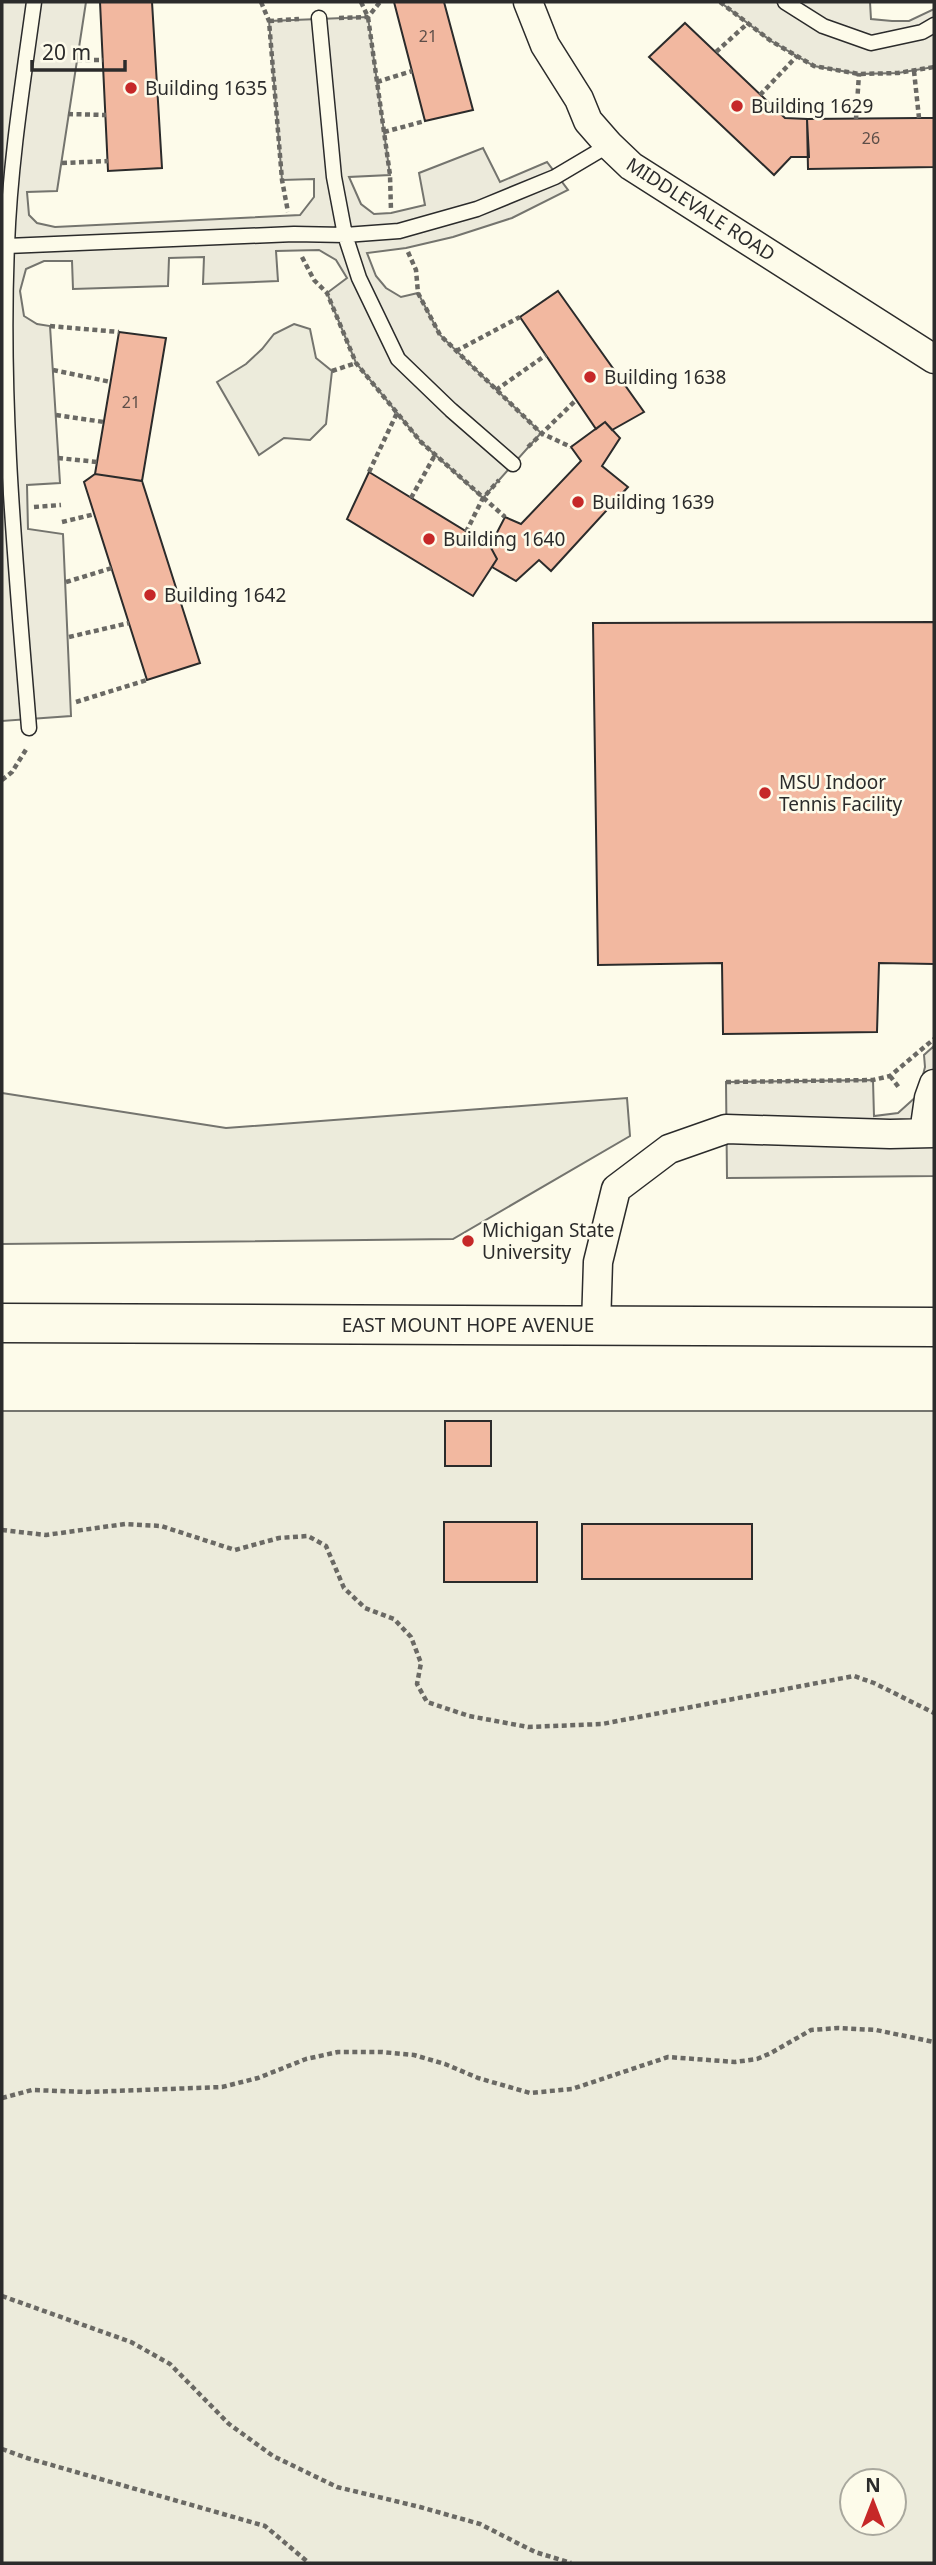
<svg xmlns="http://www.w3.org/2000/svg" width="936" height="2565" viewBox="0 0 936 2565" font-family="'Noto Sans',sans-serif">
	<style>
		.green { fill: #ecebdb; stroke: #74746e; stroke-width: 2; fill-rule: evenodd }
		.parking { fill: #eceadb; stroke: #74746e; stroke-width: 2 }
		.building { fill: #f2b8a0; stroke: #2b2b2b; stroke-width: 2 }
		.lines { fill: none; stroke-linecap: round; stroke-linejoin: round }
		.lane-casing { stroke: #2b2b2b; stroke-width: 17 }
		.street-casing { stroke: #2b2b2b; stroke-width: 31 }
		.secondary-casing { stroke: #2b2b2b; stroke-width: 41 }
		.path { stroke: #6a6964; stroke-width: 4.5; stroke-dasharray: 5 3.5; stroke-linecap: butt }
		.lane { stroke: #fdfbea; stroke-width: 14 }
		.street { stroke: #fdfbea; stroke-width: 28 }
		.secondary { stroke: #fdfbea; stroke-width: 38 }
		.poi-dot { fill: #c62828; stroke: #fdfbea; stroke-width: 2.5 }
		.labels { text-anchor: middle; stroke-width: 5; stroke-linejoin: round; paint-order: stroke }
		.number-label { font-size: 16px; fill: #5d4e48 }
		.poi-label { font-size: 19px; fill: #2b2b2b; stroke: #fdfbea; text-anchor: start }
		.street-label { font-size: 19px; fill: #2b2b2b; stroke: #fdfbea }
	</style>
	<rect width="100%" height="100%" fill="#fdfbea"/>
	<path class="green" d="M294 324 310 329 316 358 332 371 326 424 310 440 284 438 259 455 217 382 246 364 262 349 274 334Z
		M2 1093 226 1128 627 1098 630 1136 453 1239 2 1244Z
		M2 1411H934V2563H2ZM852 2481H894V2523H852Z"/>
	<path class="parking" d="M2 2H86L57 191 27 192 29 215 37 223 55 227 300 215 314 197V179L282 180 269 21 368 17 390 175 349 177 361 204 374 214 391 213 425 205 419 173 483 148 500 182 547 162 568 190 512 218 453 237 406 248 367 253 376 276 386 288 401 297 418 293 440 335 541 433 483 498 421 442 356 363 327 293 347 278 336 260 319 250 276 251 278 281 203 284 204 257 169 258 168 286 73 289 72 261H44L26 269 20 291 24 316 37 324 50 326 60 483 27 485 28 529 63 534 71 716 2 721Z
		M720 2H870L871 19 892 21H909L934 9V67L898 73 859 74 814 66 771 41Z
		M934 1046V1176L727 1178 726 1082 873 1080 874 1116 898 1113 918 1095 925 1067 924 1055Z"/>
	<path class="building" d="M100 2H152L162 168 108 171Z
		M394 2H444L473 110 425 121Z
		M685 23 785 118 807 119 809 157H791L774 175 649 57Z
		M919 118H934V167L808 169 807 119Z
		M558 291 644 412 612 430 605 422 596 429 520 317Z
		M119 332 166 338 142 481 95 474Z
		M605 422 620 438 602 466 628 487 551 571 539 560 516 581 492 567 497 559 490 546 505 517 521 524 581 461 571 447Z
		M369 472 490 546 497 559 473 596 347 519Z
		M95 474 142 481 200 663 147 680 84 482Z
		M934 622V964L879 963 877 1032 723 1034 722 963 598 965 593 623Z
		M445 1421H491V1466H445Z
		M444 1522H537V1582H444Z
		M582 1524H752V1579H582Z"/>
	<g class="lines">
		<g class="lane-casing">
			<path id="lane" d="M785 2 823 26 871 43 922 32 934 25
				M319 18 334 177 345 235 359 278 398 359 451 410 513 464
				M7 246 294 234 345 235 399 231 477 209 555 177 609 145
				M29 728C16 567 0 406 7 245 10 163 23 82 34 2"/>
		</g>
		<g class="street-casing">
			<path id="street" d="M528 2 545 45 579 99 588 121 609 145 631 166 934 359
				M924 1133 929 1098 934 1084
				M596 1326 598 1262 616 1189 669 1149 726 1129 890 1134 934 1133"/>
		</g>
		<g class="secondary-casing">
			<path id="secondary" d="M2 1323 934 1327"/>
		</g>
		<path class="path" d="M261 2 269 21 282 180 288 212
			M361 2 368 17 390 175 391 211
			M720 2 771 41 814 66 859 74 898 73 934 67
			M339 18 368 17 380 2
			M269 21 299 19
			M716 52 748 23
			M77 60H103
			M914 71 919 118
			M377 82 412 71
			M760 95 797 56
			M68 114 106 115
			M856 119 859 74
			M384 132 425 121
			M62 163 108 161
			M408 252 416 270 418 293 440 335 541 433 571 447
			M302 257 314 280 327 293 356 363 421 442 505 517
			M50 326 119 332
			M456 351 520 317
			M53 370 111 382
			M332 371 356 363
			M496 390 546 355
			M56 415 104 422
			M528 447 576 400
			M58 458 97 462
			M369 472 397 413
			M411 498 435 455
			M34 507 61 505
			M62 522 95 514
			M466 532 483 498 499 480
			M66 582 112 568
			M69 637 129 623
			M76 702 147 680
			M2 780 12 772 27 748
			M890 1076 900 1089
			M726 1082 873 1080 890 1076 934 1039
			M2 1530 46 1535 125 1524 161 1526 235 1550 279 1538 308 1536 326 1546 344 1588 365 1608 394 1619 411 1637 421 1663 417 1684 427 1702 469 1716 528 1727 602 1724 854 1676 874 1683 934 1713
			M2 2098 32 2090 87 2092 222 2087 258 2078 306 2059 338 2052H382L414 2055 445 2064 478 2078 530 2093 572 2089 668 2057 735 2062 757 2059 771 2053 811 2030 838 2028 876 2030 934 2042
			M2 2296 131 2342 170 2364 229 2424 273 2456 337 2487 420 2507 480 2524 535 2552 571 2563
			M2 2449 27 2458 265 2526 309 2563"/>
		<use href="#lane" class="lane"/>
		<use href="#street" class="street"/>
		<use href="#secondary" class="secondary"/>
	</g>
	<g class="poi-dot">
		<circle cx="131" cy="88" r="7"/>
		<circle cx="737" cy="106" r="7"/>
		<circle cx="590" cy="377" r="7"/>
		<circle cx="578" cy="502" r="7"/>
		<circle cx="429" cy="539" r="7"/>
		<circle cx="150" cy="595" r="7"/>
		<circle cx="765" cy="793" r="7"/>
		<circle cx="468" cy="1241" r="7"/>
	</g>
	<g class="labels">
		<g class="number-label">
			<text x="428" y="42">21</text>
			<text x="871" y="144">26</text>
			<text x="131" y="408">21</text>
		</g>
		<g class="poi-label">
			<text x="145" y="95">Building 1635</text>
			<text x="751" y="113">Building 1629</text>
			<text x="604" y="384">Building 1638</text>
			<text x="592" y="509">Building 1639</text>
			<text x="443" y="546">Building 1640</text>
			<text x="164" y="602">Building 1642</text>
			<text x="779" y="789">MSU Indoor<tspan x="779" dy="22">Tennis Facility</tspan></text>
			<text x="482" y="1237">Michigan State<tspan x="482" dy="22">University</tspan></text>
		</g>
		<g class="street-label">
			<text transform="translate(701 209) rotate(33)" y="7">MIDDLEVALE ROAD</text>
			<text x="468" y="1332">EAST MOUNT HOPE AVENUE</text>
		</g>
	</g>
	<rect width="936" height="2565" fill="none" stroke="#2b2b2b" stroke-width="7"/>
	<g transform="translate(873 2502)"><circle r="33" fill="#fdfbea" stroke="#a9a89e" stroke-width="2"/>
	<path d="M0-5L12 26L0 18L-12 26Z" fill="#c62828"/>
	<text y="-10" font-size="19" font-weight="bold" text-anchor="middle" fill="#2b2b2b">N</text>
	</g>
	<path d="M32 60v10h93v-10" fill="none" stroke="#2b2b2b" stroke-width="3.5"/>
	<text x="42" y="60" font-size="21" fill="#2b2b2b" stroke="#fdfbea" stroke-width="5" paint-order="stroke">20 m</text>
</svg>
